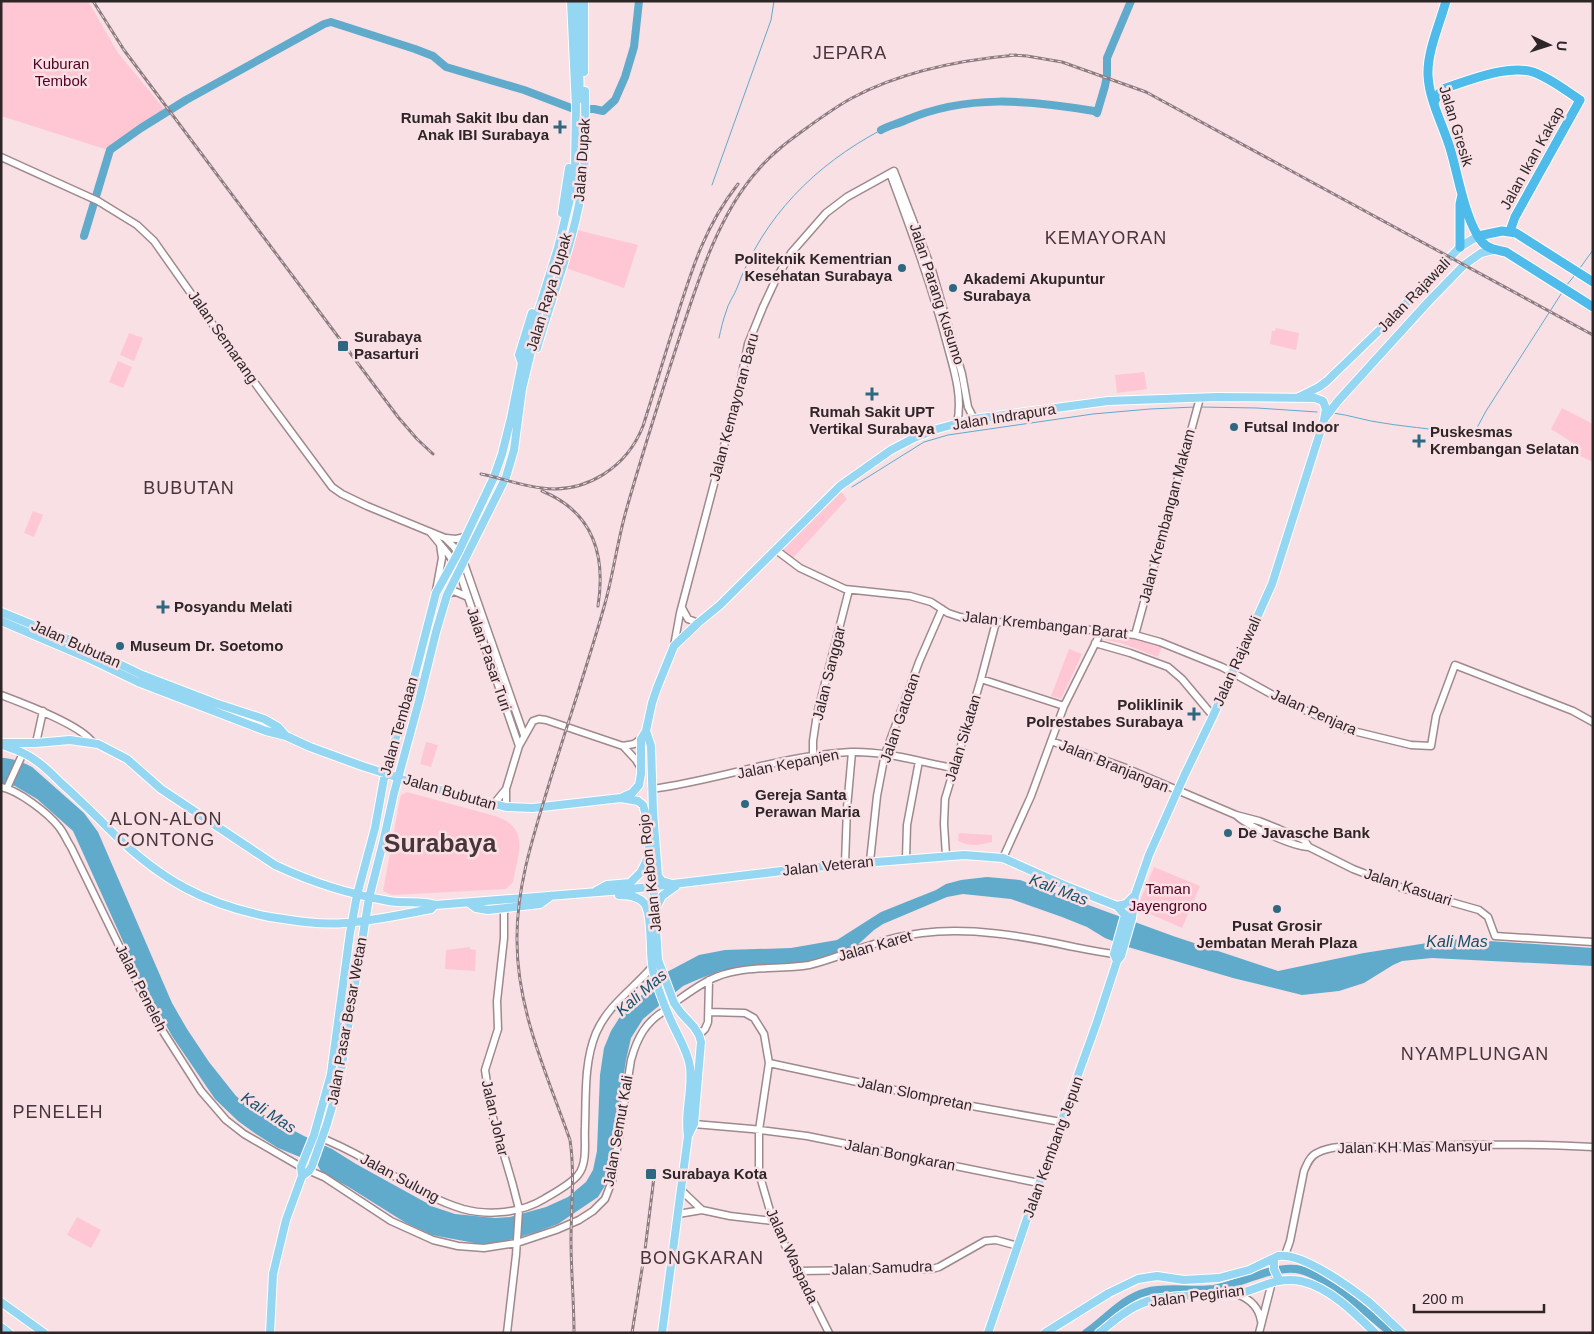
<svg xmlns="http://www.w3.org/2000/svg" width="1594" height="1334" viewBox="0 0 1594 1334" font-family="Arial,sans-serif">
	<style>
		.green { fill: #fec7d3 }
		.water { fill: #60aacc }
		.lines { fill: none; stroke-linecap: round; stroke-linejoin: round }
		.stream { stroke: #60aacc; stroke-width: 1 }
		.river { stroke: #60aacc; stroke-width: 8 }
		.minor-casing { stroke: #9f898d; stroke-width: 9 }
		.major-casing { stroke: #fff; stroke-width: 10 }
		.highway-casing { stroke: #fff; stroke-width: 11 }
		.minor { stroke: #fff; stroke-width: 6 }
		.major { stroke: #95d6f2; stroke-width: 8 }
		.highway { stroke: #4ebbea; stroke-width: 9 }
		.rail-casing { stroke: #8c7c80; stroke-width: 3 }
		.rail { stroke: #f8e0e5; stroke-width: 1; stroke-dasharray: 4; stroke-linecap: butt }
		.poi-dot { fill: #2d6780; stroke: #f8e0e5; stroke-width: 2 }
		.labels { text-anchor: middle; stroke-width: 5; stroke-linejoin: round; paint-order: stroke }
		.park-label { font-size: 15px; fill: #540024; stroke: #f8e0e5 }
		.poi-label { font-size: 15px; font-weight: bold; fill: #2e2527; stroke: #f8e0e5; text-anchor: start }
		.street-label { font-size: 15px; fill: #2e2527; stroke: #f8e0e5 }
		.water-label { font-size: 16px; font-style: italic; fill: #16526a; stroke: #f8e0e5 }
		.quarter-label { font-size: 18px; letter-spacing: 1px; fill: #48353a; stroke: #f8e0e5 }
		.town-label { font-size: 25px; font-weight: bold; fill: #48353a; stroke: #f8e0e5 }
	</style>
	<rect width="100%" height="100%" fill="#f8e0e5"/>
	<path class="green" d="M1 1H88L118 53 165 110 108 150 1 116Z
		M577 230 638 245 624 288 566 268Z
		M1276 328 1299 333 1296 350 1270 344 1272 331H1275Z
		M129 333 143 338 134 361 120 355Z
		M118 361 132 367 123 388 109 382Z
		M1144 372 1147 389 1117 393 1115 375Z
		M1562 408 1593 424V462L1578 455 1581 448 1551 429Z
		M840 490 847 499 792 559 780 550Z
		M33 511 43 515 34 537 24 533Z
		M1106 635 1127 637 1162 646 1158 657 1121 643 1105 640Z
		M1069 649 1082 654 1061 699 1051 696Z
		M426 742 438 745 431 767 420 764Z
		M407 792 495 816C531 828 518 853 513 882L506 889 392 895 383 891 400 799 401 795Z
		M959 833 992 835V842C980 845 970 847 958 841Z
		M1154 867 1200 886 1182 928 1137 908Z
		M470 947V949L476 950 475 971 445 969 446 950Z
		M77 1217 101 1230 91 1248 67 1235Z"/>
	<path class="water" d="M1 758C13 758 22 762 32 767L84 813 98 832 172 1003 187 1029 209 1062 236 1096 251 1108 304 1136 332 1149 356 1164 434 1207 455 1214 495 1218 510 1217 546 1207 568 1197 586 1182 593 1170 597 1151 600 1075 604 1048 611 1031 623 1012 667 972 699 955 725 950 791 948 837 940 881 912 936 890 946 884 961 880 987 877 1020 880 1173 936 1278 971 1364 953 1427 943 1459 939 1593 948V966L1432 958 1402 961 1393 965 1364 983 1339 991 1302 995 1233 978 1128 947 1105 938 1087 927 1062 917 1011 899 963 894 947 897 883 924 874 930 852 950 813 962 742 968 720 971 699 979 683 986 643 1019 631 1038 626 1060 610 1169 606 1184 598 1197 558 1224 537 1232 498 1243 480 1244 432 1235 406 1223 347 1186 322 1173 317 1164 278 1148 256 1134 238 1121 215 1099 172 1036 136 970 73 831 37 799 15 786 1 783Z"/>
	<g class="lines">
		<path class="stream" d="M712 185 771 20 774 1
			M1580 268 1593 250
			M1566 286 1575 275
			M719 338C721 329 723 320 726 312 728 303 734 296 737 288 763 217 815 165 881 130
			M1199 407 1257 408 1317 412
			M1333 413C1350 415 1366 421 1383 423 1413 428 1443 429 1472 437L1486 411 1563 291
			M852 487 924 442 948 435 1093 414 1150 409 1195 407"/>
		<path class="river" d="M881 130C888 126 897 124 906 120 967 94 1029 100 1094 111L1097 113 1105 86 1107 75V58L1131 1
			M84 236 110 150 141 128 186 100 324 24 331 22 415 49 433 56 446 67 524 90 574 109H594L603 111 615 100 625 77 634 47 639 1
			M1086 1333C1105 1320 1123 1298 1146 1292 1168 1286 1192 1292 1214 1289 1239 1284 1272 1266 1296 1269 1322 1272 1370 1315 1391 1333"/>
		<g class="minor-casing">
			<path id="minor" d="M1 157 98 201 137 225 154 241 240 363 332 487 342 494 367 506 445 538 454 547 464 563 524 735
				M890 173C911 230 932 286 947 344 954 370 963 397 957 423
				M430 532 449 555 459 571 519 746
				M446 538 456 539 465 537
				M776 550 800 568 845 589 910 596 931 602 948 613 960 617 996 622 1038 624 1135 635 1160 642 1222 667 1273 695 1345 729 1411 745 1431 746 1436 716 1455 665 1573 711 1593 722
				M436 591 442 558 440 544
				M447 595 454 591 468 597
				M682 608 688 619 698 623
				M1135 635 1200 398
				M1095 643 1130 653 1168 667 1182 679 1213 716
				M674 646 680 613 738 393 748 344 763 307 776 279 791 253 826 213 847 197 894 171 932 270 962 374 968 407 974 419
				M981 679 1064 706
				M1 695C22 703 82 725 93 743
				M1051 741 1123 767 1236 815 1259 821 1279 829 1304 840 1309 847 1353 869 1405 889 1479 910 1488 917 1495 936 1593 942
				M36 743 43 711
				M623 746 636 760 641 768
				M813 756V741L817 714 849 590
				M1 787C18 790 48 813 59 827 64 833 67 841 71 847L146 1001 162 1030 201 1091 226 1120 244 1134 301 1167 324 1177 391 1221 433 1240 458 1246 484 1248 517 1243 556 1230 579 1220 593 1211 605 1199 612 1181 631 1060C637 1038 646 1021 666 1010
				M7 788 23 753
				M652 789C719 780 784 755 851 752 886 751 920 762 953 768
				M493 805 506 789
				M506 807V789L519 746 533 721 539 719 546 720 623 746 634 744 641 739
				M1236 815C1247 826 1294 847 1309 847
				M946 856 944 824 945 799 981 679 996 622
				M1003 858 1031 796 1064 706 1101 632
				M906 859 907 825 919 761
				M870 861 877 796 885 754 919 662 942 609
				M845 864 847 808 852 752
				M504 908V938L497 1001 498 1029 485 1070 492 1114 512 1182 519 1209 516 1255 507 1333
				M674 1003C687 994 701 983 716 977 745 965 779 970 809 965 831 960 850 951 871 945 888 939 905 935 922 933 970 927 1023 936 1069 946 1084 949 1098 952 1114 954
				M709 1012 745 1013 754 1018 764 1034 769 1063 759 1130V1173L773 1221 829 1333
				M699 1035 705 1029 708 1022 709 980
				M769 1063 955 1103 1061 1122
				M694 1124 752 1129 807 1136 1039 1183
				M314 1135C332 1142 351 1151 368 1161 399 1178 429 1199 463 1209 489 1216 521 1213 544 1199 554 1193 571 1184 578 1175 588 1163 584 1141 585 1127 586 1096 584 1062 596 1033 608 1005 633 989 652 967
				M681 1190 702 1210
				M678 1214 702 1210 730 1216 773 1221
				M1285 1255 1290 1241 1304 1171C1307 1164 1310 1156 1317 1153 1336 1143 1361 1148 1382 1147 1452 1145 1522 1143 1593 1147
				M799 1271 932 1269 939 1267 985 1241 996 1240 1018 1246
				M1237 1294C1250 1299 1259 1307 1261 1321
				M1259 1333 1272 1282"/>
		</g>
		<g class="major-casing">
			<path id="major" d="M577 1 580 99
				M584 1V72
				M562 213 569 168
				M537 348C552 297 572 246 581 194 587 160 585 125 585 91
				M522 363 519 355 532 313
				M1299 397 1319 387 1327 381 1393 317 1460 247 1478 236
				M1325 418 1338 401 1429 301 1464 265 1481 253 1493 250
				M1 612 70 640 142 675 215 703 264 719 278 727 286 736 310 747 362 766 418 784 506 807 533 808 621 798 638 801 643 805 645 812 653 880 658 960 674 1003 681 1013 694 1027 699 1035 701 1042 694 1124 688 1136
				M1 621 88 658 138 682 266 731 286 736
				M646 731 651 746 653 811 658 876 662 881 672 884
				M1 743H36L70 740 98 744 127 759 161 789 275 865C313 883 348 894 389 901 403 904 423 900 435 905L623 890 815 867 964 855 1003 858 1066 886 1117 906 1125 915 1132 914
				M2 745C9 747 16 750 23 753 38 760 50 772 61 783 79 799 96 816 113 833 161 880 204 904 270 917 295 921 320 925 345 923 374 921 403 914 431 909L435 905
				M621 798 632 793 639 785 641 774V739L646 731 652 703 657 688 674 646 698 623 720 605 840 486 891 450 914 438 937 429 974 419 1108 401 1217 397 1315 398 1323 401 1326 409 1324 420 1272 584 1213 716 1185 774 1149 855 1135 895 1132 918 1121 956 1117 961 1097 1022 1035 1195 988 1333
				M596 891 607 885 630 883 641 872 646 862 648 854
				M619 895C628 895 641 896 646 906 653 923 649 952 653 971 658 989 665 1008 673 1025 679 1038 688 1052 690 1067 693 1090 684 1113 688 1136L662 1333
				M469 903 476 908 488 910 540 904 551 896
				M1117 906 1126 904 1135 895
				M656 908 662 896 676 886
				M1117 961 1114 954 1125 915
				M302 1176 309 1171 312 1166 327 1124 339 1083 369 898 383 843 394 793 419 701 436 632 447 595 506 477 514 450 522 389 534 339
				M1278 1256C1302 1252 1351 1288 1370 1303 1381 1313 1391 1323 1402 1333
				M1 1302 44 1333
				M1 1327 9 1333
				M270 1333 273 1274 286 1220 302 1176 301 1167 314 1135 331 1074 350 933 357 895 375 828 385 773 413 682 436 593 458 553 494 477 502 454 511 418 522 363 558 248 571 195 575 168 576 107 571 1
				M1045 1333 1109 1293 1138 1279 1157 1276 1184 1280 1219 1278 1249 1270 1274 1258V1269L1279 1280
				M1099 1333C1108 1326 1116 1318 1126 1312 1148 1296 1174 1296 1200 1295 1212 1295 1226 1297 1238 1294 1259 1289 1277 1276 1301 1281 1329 1287 1355 1313 1375 1333"/>
		</g>
		<g class="highway-casing">
			<path id="highway" d="M1446 1C1440 23 1427 52 1428 75 1429 100 1443 125 1450 148 1458 174 1465 221 1482 242 1488 249 1497 250 1506 252L1593 307
				M1434 103 1437 96 1443 89C1467 81 1508 64 1533 72 1550 78 1565 90 1580 100L1515 217 1510 231
				M1478 236 1502 231 1516 233 1593 282
				M1460 247V204L1462 195"/>
		</g>
		<use href="#minor" class="minor"/>
		<use href="#major" class="major"/>
		<use href="#highway" class="highway"/>
		<g class="rail-casing">
			<path id="rail" d="M93 1 124 50 398 417 417 439 433 454
				M1010 55 1027 56 1062 62 1146 92 1593 335
				M481 474C502 478 522 486 542 488 586 494 627 467 643 426 654 392 664 357 675 323 691 272 704 227 738 184
				M542 491C593 512 606 555 598 606
				M574 1333C574 1302 571 1271 571 1240 571 1207 575 1173 570 1140 547 1074 516 1009 517 937 517 884 534 834 549 784 567 725 587 667 604 607 613 576 617 543 626 511 642 454 660 398 678 342 697 284 717 216 758 170 772 153 790 140 808 127 822 117 837 106 852 98 902 71 960 60 1016 55
				M632 1333 645 1250 655 1169"/>
		</g>
		<use href="#rail" class="rail"/>
	</g>
	<g class="poi-dot">
		<path d="M557.5 119.5h5v5h5v5h-5v5h-5v-5h-5v-5h5z"/>
		<circle cx="902" cy="268" r="5"/>
		<circle cx="953" cy="288" r="5"/>
		<rect x="337" y="340" width="12" height="12" rx="2.5"/>
		<path d="M869.5 386.5h5v5h5v5h-5v5h-5v-5h-5v-5h5z"/>
		<circle cx="1234" cy="427" r="5"/>
		<path d="M1416.5 433.5h5v5h5v5h-5v5h-5v-5h-5v-5h5z"/>
		<path d="M160.5 599.5h5v5h5v5h-5v5h-5v-5h-5v-5h5z"/>
		<circle cx="120" cy="646" r="5"/>
		<path d="M1191.5 706.5h5v5h5v5h-5v5h-5v-5h-5v-5h5z"/>
		<circle cx="745" cy="804" r="5"/>
		<circle cx="1228" cy="833" r="5"/>
		<circle cx="1277" cy="909" r="5"/>
		<rect x="645" y="1168" width="12" height="12" rx="2.5"/>
	</g>
	<g class="labels">
		<g class="park-label">
			<text x="61" y="69">Kuburan<tspan x="61" dy="17">Tembok</tspan></text>
			<text x="1168" y="894">Taman<tspan x="1168" dy="17">Jayengrono</tspan></text>
		</g>
		<g class="poi-label">
			<text x="549" y="123" text-anchor="end">Rumah Sakit Ibu dan<tspan x="549" dy="17">Anak IBI Surabaya</tspan></text>
			<text x="892" y="264" text-anchor="end">Politeknik Kementrian<tspan x="892" dy="17">Kesehatan Surabaya</tspan></text>
			<text x="963" y="284">Akademi Akupuntur<tspan x="963" dy="17">Surabaya</tspan></text>
			<text x="354" y="342">Surabaya<tspan x="354" dy="17">Pasarturi</tspan></text>
			<text x="872" y="417" text-anchor="middle">Rumah Sakit UPT<tspan x="872" dy="17">Vertikal Surabaya</tspan></text>
			<text x="1244" y="432">Futsal Indoor</text>
			<text x="1430" y="437">Puskesmas<tspan x="1430" dy="17">Krembangan Selatan</tspan></text>
			<text x="174" y="612">Posyandu Melati</text>
			<text x="130" y="651">Museum Dr. Soetomo</text>
			<text x="1183" y="710" text-anchor="end">Poliklinik<tspan x="1183" dy="17">Polrestabes Surabaya</tspan></text>
			<text x="755" y="800">Gereja Santa<tspan x="755" dy="17">Perawan Maria</tspan></text>
			<text x="1238" y="838">De Javasche Bank</text>
			<text x="1277" y="931" text-anchor="middle">Pusat Grosir<tspan x="1277" dy="17">Jembatan Merah Plaza</tspan></text>
			<text x="662" y="1179">Surabaya Kota</text>
		</g>
		<g class="street-label">
			<text transform="translate(1456 126) rotate(73)" y="5">Jalan Gresik</text>
			<text transform="translate(1532 158) rotate(-61)" y="5">Jalan Ikan Kakap</text>
			<text transform="translate(582 160) rotate(-86)" y="5">Jalan Dupak</text>
			<text transform="translate(549 292) rotate(-73)" y="5">Jalan Raya Dupak</text>
			<text transform="translate(937 294) rotate(72)" y="5">Jalan Parang Kusumo</text>
			<text transform="translate(1414 295) rotate(-46)" y="5">Jalan Rajawali</text>
			<text transform="translate(223 337) rotate(55)" y="5">Jalan Semarang</text>
			<text transform="translate(734 407) rotate(-75)" y="5">Jalan Kemayoran Baru</text>
			<text transform="translate(1004 417) rotate(-9)" y="5">Jalan Indrapura</text>
			<text transform="translate(1167 516) rotate(-75)" y="5">Jalan Krembangan Makam</text>
			<text transform="translate(1045 625) rotate(6)" y="5">Jalan Krembangan Barat</text>
			<text transform="translate(76 644) rotate(24)" y="5">Jalan Bubutan</text>
			<text transform="translate(489 659) rotate(71)" y="5">Jalan Pasar Turi</text>
			<text transform="translate(1237 661) rotate(-66)" y="5">Jalan Rajawali</text>
			<text transform="translate(829 673) rotate(-76)" y="5">Jalan Sanggar</text>
			<text transform="translate(1314 712) rotate(24)" y="5">Jalan Penjara</text>
			<text transform="translate(900 718) rotate(-71)" y="5">Jalan Gatotan</text>
			<text transform="translate(399 726) rotate(-74)" y="5">Jalan Tembaan</text>
			<text transform="translate(963 738) rotate(-73)" y="5">Jalan Sikatan</text>
			<text transform="translate(788 764) rotate(-11)" y="5">Jalan Kepanjen</text>
			<text transform="translate(1114 766) rotate(22)" y="5">Jalan Branjangan</text>
			<text transform="translate(450 792) rotate(16)" y="5">Jalan Bubutan</text>
			<text transform="translate(828 866) rotate(-6)" y="5">Jalan Veteran</text>
			<text transform="translate(650 873) rotate(-96)" y="5">Jalan Kebon Rojo</text>
			<text transform="translate(1408 887) rotate(18)" y="5">Jalan Kasuari</text>
			<text transform="translate(875 946) rotate(-16)" y="5">Jalan Karet</text>
			<text transform="translate(141 988) rotate(63)" y="5">Jalan Peneleh</text>
			<text transform="translate(347 1021) rotate(-80)" y="5">Jalan Pasar Besar Wetan</text>
			<text transform="translate(915 1094) rotate(12)" y="5">Jalan Slompretan</text>
			<text transform="translate(495 1118) rotate(77)" y="5">Jalan Johar</text>
			<text transform="translate(618 1131) rotate(-80)" y="5">Jalan Semut Kali</text>
			<text transform="translate(1053 1147) rotate(-70)" y="5">Jalan Kembang Jepun</text>
			<text transform="translate(1415 1147) rotate(-1)" y="5">Jalan KH Mas Mansyur</text>
			<text transform="translate(900 1155) rotate(11)" y="5">Jalan Bongkaran</text>
			<text transform="translate(400 1178) rotate(28)" y="5">Jalan Sulung</text>
			<text transform="translate(792 1256) rotate(65)" y="5">Jalan Waspada</text>
			<text transform="translate(882 1268) rotate(-2)" y="5">Jalan Samudra</text>
			<text transform="translate(1197 1296) rotate(-7)" y="5">Jalan Pegirian</text>
		</g>
		<g class="water-label">
			<text transform="translate(1059 889) rotate(21)" y="6">Kali Mas</text>
			<text x="1457" y="947">Kali Mas</text>
			<text transform="translate(641 992) rotate(-41)" y="6">Kali Mas</text>
			<text transform="translate(269 1112) rotate(33)" y="6">Kali Mas</text>
		</g>
		<g class="quarter-label">
			<text x="850" y="59">JEPARA</text>
			<text x="1106" y="244">KEMAYORAN</text>
			<text x="189" y="494">BUBUTAN</text>
			<text x="166" y="825">ALON-ALON<tspan x="166" dy="21">CONTONG</tspan></text>
			<text x="1475" y="1060">NYAMPLUNGAN</text>
			<text x="58" y="1118">PENELEH</text>
			<text x="702" y="1264">BONGKARAN</text>
		</g>
		<g class="town-label">
			<text x="440" y="852">Surabaya</text>
		</g>
	</g>
	<rect width="1594" height="1334" fill="none" stroke="#2e2527" stroke-width="5"/>
	<g transform="translate(1549 45) rotate(94)" stroke="#f8e0e5" stroke-width="4" paint-order="stroke">
	<path d="M0-4L9 19L0 12L-9 19Z" fill="#2e2527"/>
	<text y="-8" font-size="14" font-weight="bold" text-anchor="middle" fill="#2e2527">U</text>
	</g>
	<path d="M1414 1304v8h130v-8" fill="none" stroke="#2e2527" stroke-width="2.5"/>
	<text x="1422" y="1304" font-size="15" fill="#2e2527" stroke="#f8e0e5" stroke-width="4" paint-order="stroke">200 m</text>
</svg>
